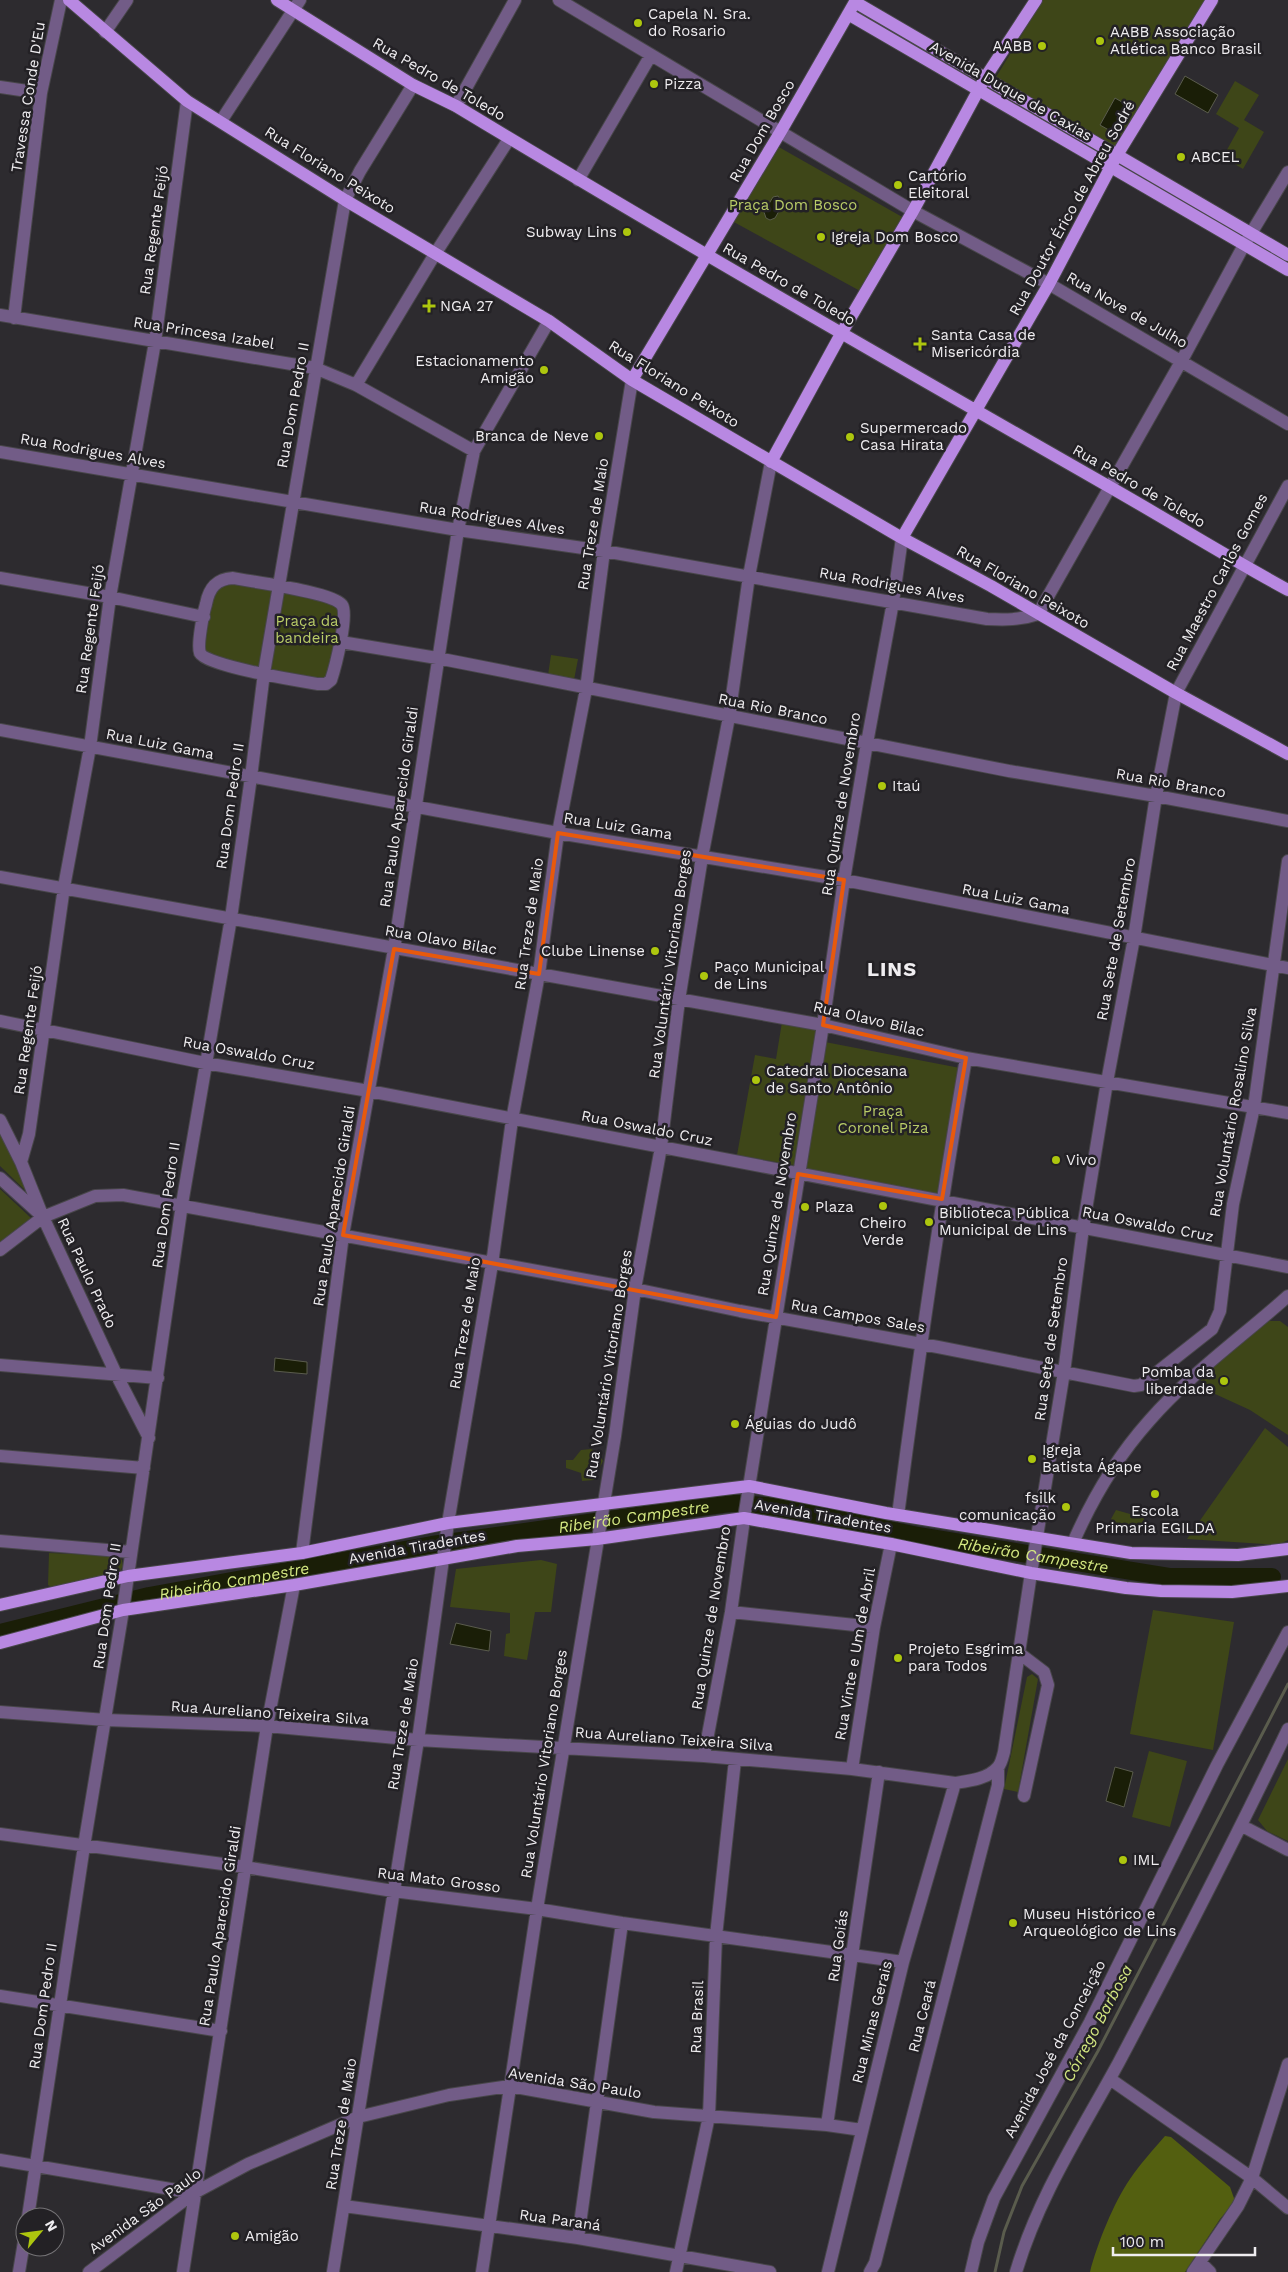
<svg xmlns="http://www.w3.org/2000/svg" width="1288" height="2272" viewBox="0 0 1288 2272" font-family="'Work Sans',sans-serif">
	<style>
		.green { fill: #3e4618 }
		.forest { fill: #535f10 }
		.water { fill: #1a1e07; stroke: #5a5c4d }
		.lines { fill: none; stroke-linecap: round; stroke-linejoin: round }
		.stream { stroke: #5a5c4d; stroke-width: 3 }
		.river { stroke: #1a1e07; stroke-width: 18 }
		.minor-casing { stroke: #48464a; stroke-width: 14 }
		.major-casing { stroke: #48464a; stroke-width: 14 }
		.minor { stroke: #725c87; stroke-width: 12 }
		.major { stroke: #b888e2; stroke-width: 12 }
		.marked { fill: none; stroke: #e8590c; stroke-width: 4; stroke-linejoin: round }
		.poi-dot { fill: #adc60e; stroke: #232125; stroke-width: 2 }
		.labels { text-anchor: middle; stroke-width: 5; stroke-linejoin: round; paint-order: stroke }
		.poi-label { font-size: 15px; fill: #efedf0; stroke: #232125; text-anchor: start }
		.street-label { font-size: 15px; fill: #efedf0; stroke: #232125 }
		.park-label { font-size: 15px; fill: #b9cc67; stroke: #232125 }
		.water-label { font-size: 16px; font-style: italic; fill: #d3e781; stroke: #232125 }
		.district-label { font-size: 20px; font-weight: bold; letter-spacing: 1px; fill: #efedf0; stroke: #232125 }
	</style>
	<rect width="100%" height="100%" fill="#2d2b2f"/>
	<path class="green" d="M1043 0H1207L1116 153 993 82Z
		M1235 81 1259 95 1244 120 1264 132 1243 169 1223 157 1239 128 1216 114Z
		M777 146 904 218 862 292 732 221Z
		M219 582 276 588 263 671 211 661 200 643 205 618Z
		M279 589 341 604 330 680 265 672Z
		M551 655 578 659 574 680 548 675Z
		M782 1022 821 1030 794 1165 737 1155 755 1055 776 1059Z
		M825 1042 960 1068 938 1196 801 1171Z
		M0 1132 28 1193 0 1166Z
		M0 1189 31 1218 0 1242Z
		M1269 1321H1280L1288 1327V1435L1250 1410 1202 1388 1201 1381 1205 1374Z
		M1265 1428 1288 1447V1540L1278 1545 1187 1539Z
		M591 1449 599 1453 603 1461 594 1480 582 1481 581 1473 566 1468V1460H573L581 1450Z
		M1116 1510 1144 1518 1143 1528 1115 1524 1111 1519Z
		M49 1553 118 1556 122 1560 123 1566 120 1571 53 1588 48 1585Z
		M541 1560 557 1564 551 1612H535L527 1660 504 1656 506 1634 510 1633V1613L450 1607 456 1569Z
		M1153 1610 1234 1622 1213 1750 1130 1734Z
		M1032 1674 1038 1679 1018 1792 1004 1789 1027 1677Z
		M1149 1751 1187 1761 1170 1827 1132 1817Z
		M1288 1759V1841L1267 1831 1258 1820Z"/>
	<path class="forest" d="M1165 2136 1171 2137 1230 2187 1235 2201 1220 2219 1185 2272H1090C1097 2244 1114 2202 1130 2179 1140 2164 1153 2150 1165 2136Z"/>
	<path class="water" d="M1185 76 1218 95 1208 113 1175 94Z
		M1115 98 1129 106 1114 133 1100 125Z
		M778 196 783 204 775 218 770 220 766 218 764 212 773 197Z
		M275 1358 307 1362V1374L274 1371Z
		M456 1623 491 1631 489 1651 450 1644Z
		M1115 1767 1133 1772 1124 1807 1106 1801Z"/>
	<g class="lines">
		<path class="stream" d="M995 2272 1004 2232 1022 2186 1098 2051 1288 1684"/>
		<path class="river" id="s1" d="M0 1633 149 1596 432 1545 729 1503 777 1507 918 1536 1169 1577H1272"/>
		<g class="minor-casing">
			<path id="minor" d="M559 0 913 211 1049 284 1288 424
				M105 32 127 0
				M0 87 41 93
				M456 106 515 0
				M221 121 300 0
				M578 180 651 55
				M0 315 315 368 356 385 474 451
				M14 318 41 93 61 0
				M356 385 435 254 509 139
				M0 452 458 530 604 551 987 619C1005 620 1020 620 1038 614L1182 360 1244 245 1288 172
				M0 578 110 597 204 617
				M233 578C252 582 333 592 342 605 349 614 335 668 331 680L326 684H318C300 681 206 666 200 653 197 645 203 614 206 604 209 588 216 579 233 578Z
				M341 642 437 658 1009 771 1156 796 1288 821
				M0 730 558 833 844 880 1288 968
				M0 877 823 1025 966 1058 1288 1113
				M0 1021 205 1063 369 1091 1288 1267
				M0 1120 21 1162 43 1217 116 1374 149 1438
				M21 1162 29 1134 64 887 90 747 110 597 155 342 187 101
				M0 1178 41 1215
				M0 1250 43 1217 95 1196 123 1195 635 1289 740 1311 938 1347 1134 1386 1141 1385 1212 1329 1220 1311 1233 1204 1254 1107 1288 861
				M0 1365 158 1378
				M0 1456 144 1468
				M898 1515C918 1362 940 1210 966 1058
				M0 1541 131 1552
				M1073 1543C1092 1499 1117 1457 1149 1421 1190 1374 1241 1338 1288 1296
				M302 1553 343 1235 394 949 458 530 474 451 549 321
				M731 1612 874 1627
				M1019 1653 1044 1672 1048 1685 1024 1796
				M0 1712 106 1720 267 1726 418 1740 704 1756 852 1769 955 1783C969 1781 988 1779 998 1767 1001 1764 1003 1756 1004 1752L1031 1573 1064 1372 1083 1228 1107 1082 1134 938 1156 796 1176 693 1288 486
				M704 1756 731 1612 745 1512 823 1025 844 880 867 743 893 602 902 538
				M852 1769 874 1627 891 1544
				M1248 1829 1288 1850
				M0 1834 245 1867 393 1891 537 1909 622 1923 903 1962
				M0 1996 221 2031
				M1110 2079 1252 2178 1288 2208
				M827 2125 879 1772
				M0 2160 194 2193
				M344 2206 578 2238 770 2272
				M28 2217 84 1846 123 1610 182 1204 231 918 251 777 264 673 345 200 360 171 413 85
				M578 2238 622 1923
				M1200 2262 1210 2272
				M19 2272 25 2236
				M89 2272 194 2193 248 2164 358 2117 449 2095 510 2086 654 2112 827 2125 862 2130
				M183 2272 267 1726 294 1585
				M333 2272 418 1740 448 1523 492 1264 512 1120 539 974 558 833 586 689 604 551 632 380
				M482 2272 537 1909 615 1436 635 1289 661 1147 679 1000 702 857 729 717 749 576 771 462
				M676 2272 709 2116 716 1936 735 1760
				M828 2272 903 1962 955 1783
				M870 2272 875 2263 998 1785V1767
				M971 2272 978 2242 994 2198 1090 2022 1217 1765 1288 1632
				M1016 2272C1039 2195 1081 2132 1119 2062 1177 1952 1234 1842 1288 1729
				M1193 2272 1238 2206 1252 2178 1288 2064"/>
		</g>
		<g class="major-casing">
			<path id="major" d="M69 0 187 101 345 200 549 321 632 380 902 538 991 586 1176 693 1288 754
				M277 0 413 85 456 106C671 236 889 361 1108 486 1168 520 1227 557 1288 590
				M848 14 1288 270
				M632 380 781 131 855 2 1288 255
				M771 462 841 334 913 211 985 78 1036 0
				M902 538 1049 284 1117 155 1212 0
				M0 1605 128 1576 302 1553 448 1523 749 1486 886 1513 1131 1553 1238 1555 1288 1549
				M0 1643 123 1610 294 1585 517 1546 597 1539 744 1518 891 1544 1031 1573 1126 1588 1161 1591 1232 1592 1288 1586"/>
		</g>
		<use href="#minor" class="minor"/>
		<use href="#major" class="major"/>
	</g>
	<path class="marked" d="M558 833 844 880 823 1025 966 1058 942 1199 798 1174 776 1317 343 1235 394 949 539 974Z"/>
	<g class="poi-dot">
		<circle cx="638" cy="23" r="5"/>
		<circle cx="1100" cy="41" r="5"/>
		<circle cx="1042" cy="46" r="5"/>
		<circle cx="654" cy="84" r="5"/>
		<circle cx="1181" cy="157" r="5"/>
		<circle cx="898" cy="185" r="5"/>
		<circle cx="627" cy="232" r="5"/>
		<circle cx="821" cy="237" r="5"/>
		<path d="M426.5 298.5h5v5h5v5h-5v5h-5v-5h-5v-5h5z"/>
		<path d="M917.5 336.5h5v5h5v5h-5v5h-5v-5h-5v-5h5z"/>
		<circle cx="544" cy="370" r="5"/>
		<circle cx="599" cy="436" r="5"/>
		<circle cx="850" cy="437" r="5"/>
		<circle cx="882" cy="786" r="5"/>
		<circle cx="655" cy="951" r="5"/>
		<circle cx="704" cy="976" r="5"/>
		<circle cx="756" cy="1080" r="5"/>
		<circle cx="1056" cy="1160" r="5"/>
		<circle cx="883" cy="1206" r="5"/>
		<circle cx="805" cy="1207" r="5"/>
		<circle cx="929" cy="1222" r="5"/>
		<circle cx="1224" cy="1381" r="5"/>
		<circle cx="735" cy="1424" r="5"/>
		<circle cx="1032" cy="1459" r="5"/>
		<circle cx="1155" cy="1494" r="5"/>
		<circle cx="1066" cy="1507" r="5"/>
		<circle cx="898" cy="1658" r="5"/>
		<circle cx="1123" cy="1860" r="5"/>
		<circle cx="1013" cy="1923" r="5"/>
		<circle cx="235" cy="2236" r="5"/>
	</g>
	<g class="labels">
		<g class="poi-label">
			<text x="648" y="19">Capela N. Sra.<tspan x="648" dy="17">do Rosario</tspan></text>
			<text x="1110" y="37">AABB Associação<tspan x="1110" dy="17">Atlética Banco Brasil</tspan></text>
			<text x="1032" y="51" text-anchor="end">AABB</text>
			<text x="664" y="89">Pizza</text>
			<text x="1191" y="162">ABCEL</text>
			<text x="908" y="181">Cartório<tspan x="908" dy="17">Eleitoral</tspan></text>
			<text x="617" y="237" text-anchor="end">Subway Lins</text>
			<text x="831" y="242">Igreja Dom Bosco</text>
			<text x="440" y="311">NGA 27</text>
			<text x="931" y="340">Santa Casa de<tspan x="931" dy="17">Misericórdia</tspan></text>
			<text x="534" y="366" text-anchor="end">Estacionamento<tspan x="534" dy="17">Amigão</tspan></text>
			<text x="860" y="433">Supermercado<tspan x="860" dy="17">Casa Hirata</tspan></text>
			<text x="589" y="441" text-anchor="end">Branca de Neve</text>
			<text x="892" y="791">Itaú</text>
			<text x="645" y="956" text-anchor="end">Clube Linense</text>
			<text x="714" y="972">Paço Municipal<tspan x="714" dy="17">de Lins</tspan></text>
			<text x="766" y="1076">Catedral Diocesana<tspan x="766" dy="17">de Santo Antônio</tspan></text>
			<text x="1066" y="1165">Vivo</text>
			<text x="815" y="1212">Plaza</text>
			<text x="939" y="1218">Biblioteca Pública<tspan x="939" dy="17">Municipal de Lins</tspan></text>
			<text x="883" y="1228" text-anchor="middle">Cheiro<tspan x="883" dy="17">Verde</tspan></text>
			<text x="1214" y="1377" text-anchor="end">Pomba da<tspan x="1214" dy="17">liberdade</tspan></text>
			<text x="745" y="1429">Águias do Judô</text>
			<text x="1042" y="1455">Igreja<tspan x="1042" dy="17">Batista Ágape</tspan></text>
			<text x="1056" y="1503" text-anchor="end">fsilk<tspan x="1056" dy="17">comunicação</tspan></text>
			<text x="1155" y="1516" text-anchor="middle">Escola<tspan x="1155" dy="17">Primaria EGILDA</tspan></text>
			<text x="908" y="1654">Projeto Esgrima<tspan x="908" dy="17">para Todos</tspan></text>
			<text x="1133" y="1865">IML</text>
			<text x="1023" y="1919">Museu Histórico e<tspan x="1023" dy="17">Arqueológico de Lins</tspan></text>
			<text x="245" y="2241">Amigão</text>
		</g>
		<g class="street-label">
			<text transform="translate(439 79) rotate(30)" y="5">Rua Pedro de Toledo</text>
			<text transform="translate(1011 91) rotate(30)" y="5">Avenida Duque de Caxias</text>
			<text transform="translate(28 97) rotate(-81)" y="5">Travessa Conde D'Eu</text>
			<text transform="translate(762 131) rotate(-60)" y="5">Rua Dom Bosco</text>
			<text transform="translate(330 170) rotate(32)" y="5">Rua Floriano Peixoto</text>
			<text transform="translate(1072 208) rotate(-61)" y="5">Rua Doutor Érico de Abreu Sodré</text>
			<text transform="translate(154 230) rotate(-82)" y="5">Rua Regente Feijó</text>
			<text transform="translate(789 284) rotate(30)" y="5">Rua Pedro de Toledo</text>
			<text transform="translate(1127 310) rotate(30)" y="5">Rua Nove de Julho</text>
			<text transform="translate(204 333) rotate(9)" y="5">Rua Princesa Izabel</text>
			<text transform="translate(674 384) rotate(32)" y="5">Rua Floriano Peixoto</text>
			<text transform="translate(293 405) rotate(-80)" y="5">Rua Dom Pedro II</text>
			<text transform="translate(93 451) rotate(10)" y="5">Rua Rodrigues Alves</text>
			<text transform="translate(1139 486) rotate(30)" y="5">Rua Pedro de Toledo</text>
			<text transform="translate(492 518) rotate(9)" y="5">Rua Rodrigues Alves</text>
			<text transform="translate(593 524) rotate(-81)" y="5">Rua Treze de Maio</text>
			<text transform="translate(1217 582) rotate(-62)" y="5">Rua Maestro Carlos Gomes</text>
			<text transform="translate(892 585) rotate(10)" y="5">Rua Rodrigues Alves</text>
			<text transform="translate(1023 587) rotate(30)" y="5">Rua Floriano Peixoto</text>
			<text transform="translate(90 629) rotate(-82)" y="5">Rua Regente Feijó</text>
			<text transform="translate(773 709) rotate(11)" y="5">Rua Rio Branco</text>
			<text transform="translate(160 744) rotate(11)" y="5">Rua Luiz Gama</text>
			<text transform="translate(1171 783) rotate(10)" y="5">Rua Rio Branco</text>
			<text transform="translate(841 804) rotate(-81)" y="5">Rua Quinze de Novembro</text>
			<text transform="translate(230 806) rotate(-82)" y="5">Rua Dom Pedro II</text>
			<text transform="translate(399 807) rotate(-82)" y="5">Rua Paulo Aparecido Giraldi</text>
			<text transform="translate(618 826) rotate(9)" y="5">Rua Luiz Gama</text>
			<text transform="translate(1016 899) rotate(11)" y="5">Rua Luiz Gama</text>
			<text transform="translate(529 924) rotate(-82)" y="5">Rua Treze de Maio</text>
			<text transform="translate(1116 939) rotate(-80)" y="5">Rua Sete de Setembro</text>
			<text transform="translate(441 940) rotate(10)" y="5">Rua Olavo Bilac</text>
			<text transform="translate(670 964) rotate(-82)" y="5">Rua Voluntário Vitoriano Borges</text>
			<text transform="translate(869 1019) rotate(13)" y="5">Rua Olavo Bilac</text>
			<text transform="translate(28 1030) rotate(-82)" y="5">Rua Regente Feijó</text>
			<text transform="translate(249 1053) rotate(10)" y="5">Rua Oswaldo Cruz</text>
			<text transform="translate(1233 1112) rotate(-80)" y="5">Rua Voluntário Rosalino Silva</text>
			<text transform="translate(647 1128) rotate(11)" y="5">Rua Oswaldo Cruz</text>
			<text transform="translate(777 1204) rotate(-81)" y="5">Rua Quinze de Novembro</text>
			<text transform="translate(166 1205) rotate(-82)" y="5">Rua Dom Pedro II</text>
			<text transform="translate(334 1206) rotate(-81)" y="5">Rua Paulo Aparecido Giraldi</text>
			<text transform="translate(1148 1224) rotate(11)" y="5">Rua Oswaldo Cruz</text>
			<text transform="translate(87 1273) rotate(65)" y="5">Rua Paulo Prado</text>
			<text transform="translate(858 1316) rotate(10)" y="5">Rua Campos Sales</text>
			<text transform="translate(465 1323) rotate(-81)" y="5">Rua Treze de Maio</text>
			<text transform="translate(1051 1339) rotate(-82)" y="5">Rua Sete de Setembro</text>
			<text transform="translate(609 1364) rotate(-81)" y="5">Rua Voluntário Vitoriano Borges</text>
			<text transform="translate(823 1516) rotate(10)" y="5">Avenida Tiradentes</text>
			<text transform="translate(417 1547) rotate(-10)" y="5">Avenida Tiradentes</text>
			<text transform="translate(107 1606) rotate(-82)" y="5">Rua Dom Pedro II</text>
			<text transform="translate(711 1618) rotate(-81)" y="5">Rua Quinze de Novembro</text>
			<text transform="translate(855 1654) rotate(-80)" y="5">Rua Vinte e Um de Abril</text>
			<text transform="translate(270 1713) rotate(4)" y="5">Rua Aureliano Teixeira Silva</text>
			<text transform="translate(403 1724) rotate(-81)" y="5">Rua Treze de Maio</text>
			<text transform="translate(674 1739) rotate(4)" y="5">Rua Aureliano Teixeira Silva</text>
			<text transform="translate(544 1764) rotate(-81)" y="5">Rua Voluntário Vitoriano Borges</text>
			<text transform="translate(439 1880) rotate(7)" y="5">Rua Mato Grosso</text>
			<text transform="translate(220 1926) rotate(-81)" y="5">Rua Paulo Aparecido Giraldi</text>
			<text transform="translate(838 1946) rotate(-82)" y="5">Rua Goiás</text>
			<text transform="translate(43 2006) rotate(-82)" y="5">Rua Dom Pedro II</text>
			<text transform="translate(922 2016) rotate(-76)" y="5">Rua Ceará</text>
			<text transform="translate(697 2017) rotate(-88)" y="5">Rua Brasil</text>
			<text transform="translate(872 2022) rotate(-76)" y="5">Rua Minas Gerais</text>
			<text transform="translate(1055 2049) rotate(-62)" y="5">Avenida José da Conceição</text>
			<text transform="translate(575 2083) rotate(9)" y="5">Avenida São Paulo</text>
			<text transform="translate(341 2124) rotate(-81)" y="5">Rua Treze de Maio</text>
			<text transform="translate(145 2211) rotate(-36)" y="5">Avenida São Paulo</text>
			<text transform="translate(560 2220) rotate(8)" y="5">Rua Paraná</text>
		</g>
		<g class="park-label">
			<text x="793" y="210">Praça Dom Bosco</text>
			<text x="307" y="626">Praça da<tspan x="307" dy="17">bandeira</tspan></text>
			<text x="883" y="1116">Praça<tspan x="883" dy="17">Coronel Piza</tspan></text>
		</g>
		<g class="water-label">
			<text dy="6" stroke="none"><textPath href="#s1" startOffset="645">Ribeirão Campestre</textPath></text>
			<text dy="6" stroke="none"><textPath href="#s1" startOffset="1050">Ribeirão Campestre</textPath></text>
			<text dy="6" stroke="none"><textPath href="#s1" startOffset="240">Ribeirão Campestre</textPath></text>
			<text transform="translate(1097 2023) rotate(-62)" y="6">Córrego Barbosa</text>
		</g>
		<g class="district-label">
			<text x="892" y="976">LINS</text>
		</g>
	</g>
	<g transform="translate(40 2232) rotate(61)"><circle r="24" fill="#232125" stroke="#757376"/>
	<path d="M0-4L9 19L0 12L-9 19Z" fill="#adc60e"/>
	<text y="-8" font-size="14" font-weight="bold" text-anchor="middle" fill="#efedf0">N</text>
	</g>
	<path d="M1113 2247v8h142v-8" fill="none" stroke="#efedf0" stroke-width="2.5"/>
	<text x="1120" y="2247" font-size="15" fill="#efedf0" stroke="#232125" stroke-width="4" paint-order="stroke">100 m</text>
</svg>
